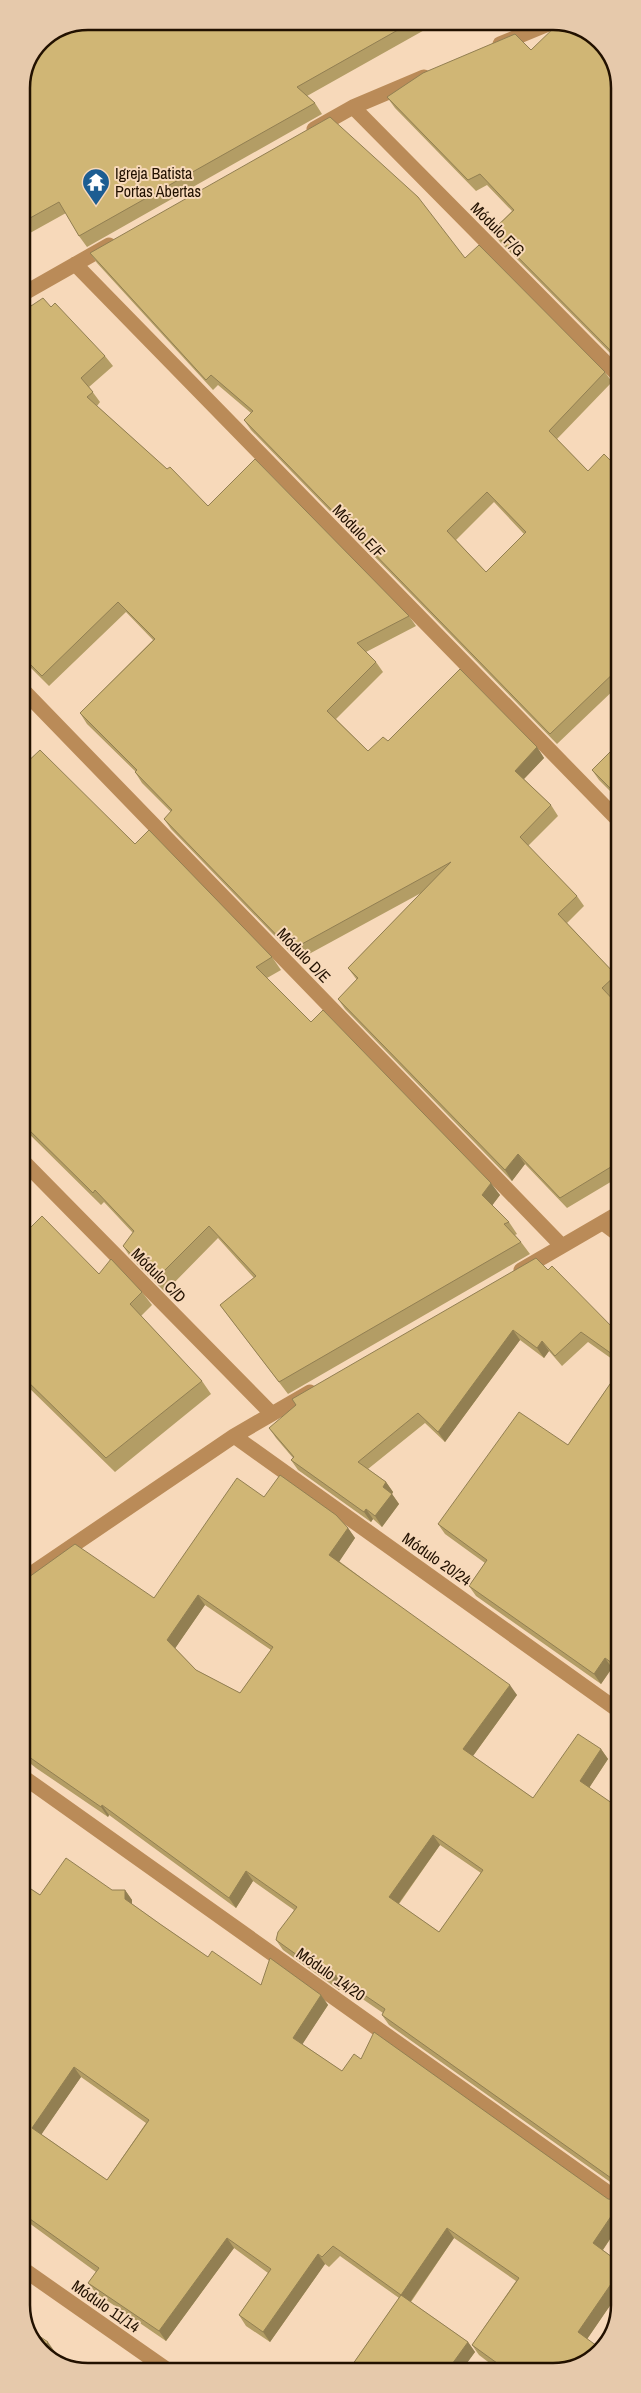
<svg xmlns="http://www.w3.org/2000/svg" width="641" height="2393" viewBox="0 0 641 2393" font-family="'Archivo Narrow',sans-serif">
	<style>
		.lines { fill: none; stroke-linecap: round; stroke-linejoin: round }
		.minor { stroke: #ba8b58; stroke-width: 15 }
		.wall { fill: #b39d65; fill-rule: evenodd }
		.shaded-wall { fill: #927f52 }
		.building { fill: #d0b675; stroke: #927f52; fill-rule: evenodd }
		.labels { text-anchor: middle; stroke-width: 4; stroke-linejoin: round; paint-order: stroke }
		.poi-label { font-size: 16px; fill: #210; stroke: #f7d9ba; text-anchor: start }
		.street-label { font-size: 16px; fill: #210; stroke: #f7d9ba }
		.rim { fill: none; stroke: #210; stroke-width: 2.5 }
	</style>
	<rect width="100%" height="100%" fill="#f7d9ba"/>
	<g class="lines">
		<path class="minor" d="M500 44 553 22
			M353 107 619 376
			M314 129 353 107 424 77
			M75 264 619 821
			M21 295 109 245
			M22 689 562 1246
			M22 1160 272 1414
			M603 1223 619 1235
			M521 1270 619 1213
			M234 1436 619 1711
			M22 1580 234 1436 310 1392
			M22 1776 620 2201
			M23 2269 169 2371"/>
	</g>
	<path class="wall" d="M88 21 424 22 428 28 307 96 315 103 322 114 87 247 79 236 66 213 21 238V88Z
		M531 50 618 75 619 362 500 242 492 231 512 211 487 185 476 191 395 108 387 97Z
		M90 253 465 258 605 372 612 382 557 439 588 471 619 469V685L557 744 251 430 244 420 251 413 218 385 213 390 97 263ZM494 502 524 534 486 572 456 540Z
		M21 291 32 306 51 307 105 356 113 366 89 387 100 402 97 406 208 506 409 616 416 626 366 652 376 662 383 672 336 719 368 751 388 741 537 747 544 758 524 779 551 805 558 816 528 846 577 896 584 906 567 923 616 975 619 979V989L610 997 619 1006V1177L567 1208 525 1164 512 1181 345 1009 338 999 357 980 348 968 421 893 298 960 171 829 164 819 171 812 142 783 135 772H136L87 724 80 713 153 640 126 612 49 686 22 659Z
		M619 743V800L599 780 592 770Z
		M22 767 135 844 272 957 281 970 267 978 311 1022 500 1195 492 1205 509 1222 517 1234 515 1235 521 1242 530 1254 288 1394 220 1305 254 1278 218 1238 165 1292 131 1258 123 1246 133 1233 104 1202 101 1205 22 1127Z
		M22 1236 99 1274 142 1292 152 1305 141 1316 202 1381 211 1394 115 1472 22 1381Z
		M548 1270 619 1334V1364L588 1342 562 1366 549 1351 544 1358 520 1340 445 1442 425 1423 368 1469 386 1482 393 1492 392 1494 399 1504 382 1527 373 1519 371 1522 368 1520 298 1470 291 1460 293 1458 276 1438 269 1428Z
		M619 1371V1673L612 1668 601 1684 476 1596 469 1586 485 1563 445 1534 438 1524 568 1445Z
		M264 1497 348 1528 355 1538 339 1561 517 1695 473 1756 533 1798 601 1749 608 1759 589 1788 619 1808 620 2189 389 2025 382 2015 383 2013 342 1985 339 1990 283 1950 276 1940 294 1910 253 1881 236 1908 109 1815 108 1817 36 1768 22 1757V1582L154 1598ZM205 1605 271 1650 240 1693 196 1670 175 1648ZM440 1845 481 1873 439 1932 399 1904Z
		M22 1883 40 1895 112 1890H125L132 1900V1904L160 1924 208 1957 261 1985 321 1995 328 2005 302 2044 342 2071 361 2059 608 2199 620 2203V2224L603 2250 620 2263V2291L566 2370 500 2371 479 2355 472 2345 516 2281 454 2238 411 2302 468 2342 475 2352 461 2371H348L399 2298 340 2256 329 2267 325 2264 270 2342 246 2326 239 2315 268 2273 234 2248 166 2341 96 2293 88 2283 96 2272 25 2220 23 2223ZM81 2077 146 2123 107 2180 41 2134Z"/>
	<path class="shaded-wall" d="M22 291 29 301 38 317 31 306Z
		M537 747 544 758 522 781 515 771Z
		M518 1154 525 1164 512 1181 505 1170Z
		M491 1183 500 1195 491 1207 482 1195Z
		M513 1330 520 1340 445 1442 438 1432Z
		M542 1341 549 1351 544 1358 537 1348Z
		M386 1482 393 1492 392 1494 399 1504 382 1527 375 1516 383 1487Z
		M366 1509 373 1519 371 1522 364 1512Z
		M348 1528 355 1538 337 1565 329 1555Z
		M198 1595 205 1605 174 1650 167 1640Z
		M605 1658 612 1668 601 1684 594 1674Z
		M510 1685 517 1695 470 1760 463 1749Z
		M601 1749 608 1759 587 1791 580 1781Z
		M102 1805 109 1815 108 1817 101 1807Z
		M433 1835 440 1845 396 1907 389 1897Z
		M246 1871 253 1881 236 1908 229 1898Z
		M125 1890 132 1900V1909L125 1899Z
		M335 1975 342 1985 339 1990 332 1980Z
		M321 1995 328 2005 300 2048 293 2038Z
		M74 2067 81 2077 39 2138 32 2128Z
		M620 2203V2224L600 2254 593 2243Z
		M447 2228 454 2238 408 2305 401 2295Z
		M227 2238 234 2248 166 2341 159 2331Z
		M318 2254 325 2264 270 2342 263 2332Z
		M620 2271V2291L585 2342 578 2332Z
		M48 2342 55 2352 50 2358 44 2355 41 2350Z
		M468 2342 475 2352 461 2371H447Z"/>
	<path class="building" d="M88 21 412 22 297 87 315 103 79 236 59 202 21 223V88L41 41Z
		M560 22 597 38 618 75 619 355 617 357 492 231 514 210 480 174 468 180 387 97 423 73 515 34 531 50Z
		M330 117 418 197 465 258 479 245 605 372 549 431 588 471 604 454 619 469V668L550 734 244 420 253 411 211 375 206 380 90 253ZM487 492 526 532 486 572 447 531Z
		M21 291H22L31 306 43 298 51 307 55 303 105 356 81 378 93 392 87 397 167 469 170 467 208 506 255 459 409 616 357 643 376 662 327 711 368 751 383 737 388 741 460 669 537 747 515 771 551 805 520 837 577 896 558 914 616 975 602 988 619 1006V1162L560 1198 518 1154 505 1170 338 999 358 978 348 968 451 862 291 950 164 819 172 810 135 772 137 770 80 713 155 639 118 602 42 676 22 656V621L23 619 22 617Z
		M619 743V797L592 770Z
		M40 750 135 844 149 830 272 957 256 967 311 1022 323 1010 491 1183 482 1195 509 1222 504 1224 521 1242 279 1382 220 1305 256 1276 209 1226 156 1279 123 1246 134 1231 95 1190 93 1193 22 1123V767Z
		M42 1216 99 1274 111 1259 142 1292 130 1304 202 1381 106 1458 22 1376V1236Z
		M536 1258 548 1270 552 1266 619 1334V1359L581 1332 555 1356 542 1341 537 1348 513 1330 438 1432 418 1413 358 1462 386 1482 383 1487 392 1494 375 1516 366 1509 364 1512 361 1510 291 1460 294 1457 269 1428 296 1405 292 1399Z
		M619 1371V1668L605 1658 594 1674 469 1586 487 1560 438 1524 519 1412 568 1445Z
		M280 1475 336 1515 348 1528 329 1555 510 1685 463 1749 533 1798 578 1734 601 1749 580 1781 619 1808 620 2186 618 2183 382 2015 385 2009 335 1975 332 1980 276 1940 278 1932 297 1907 246 1871 229 1898 102 1805 101 1807 22 1752V1582L75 1544 154 1598 237 1478 264 1497ZM198 1595 273 1647 240 1693 196 1670 167 1640ZM433 1835 483 1870 439 1932 389 1897Z
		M66 1858 112 1890H125V1899L160 1924 208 1957 212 1951 261 1985 270 1958 321 1995 293 2038 342 2071 354 2054 361 2059 374 2032 608 2199 616 2200 620 2195V2203L593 2243 620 2263V2271L578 2332 601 2349 566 2370 508 2371 472 2345 519 2278 447 2228 401 2295 468 2342 447 2371H348L401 2295 333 2246 322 2257 318 2254 263 2332 239 2315 271 2269 227 2238 159 2331 88 2283 99 2268 23 2214 22 1883 40 1895ZM74 2067 149 2120 107 2180 32 2128Z
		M29 2329 48 2342 41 2350Z"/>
	<defs>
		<g id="temple-pin" transform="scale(1.4375)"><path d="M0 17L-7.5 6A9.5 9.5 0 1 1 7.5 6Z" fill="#1c5d92" stroke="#f7d9ba"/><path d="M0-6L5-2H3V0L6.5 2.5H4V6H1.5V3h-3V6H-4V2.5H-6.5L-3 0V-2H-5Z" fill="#fff"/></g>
	</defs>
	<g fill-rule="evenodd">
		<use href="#temple-pin" x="96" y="182"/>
	</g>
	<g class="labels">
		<g class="poi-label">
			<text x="115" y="179">Igreja Batista<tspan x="115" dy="18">Portas Abertas</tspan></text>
		</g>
		<g class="street-label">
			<text transform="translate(498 229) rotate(45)" y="6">Módulo F/G</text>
			<text transform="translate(359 531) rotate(46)" y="6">Módulo E/F</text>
			<text transform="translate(304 955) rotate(46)" y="6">Módulo D/E</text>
			<text transform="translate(159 1275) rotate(45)" y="6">Módulo C/D</text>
			<text transform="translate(437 1559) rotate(35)" y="6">Módulo 20/24</text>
			<text transform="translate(331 1974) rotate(35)" y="6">Módulo 14/20</text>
			<text transform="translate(106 2306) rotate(35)" y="6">Módulo 11/14</text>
		</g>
	</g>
	<path d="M0 0H641V2393H0ZM88 30H553A58 58 0 0 1 611 88V2305A58 58 0 0 1 553 2363H88A58 58 0 0 1 30 2305V88A58 58 0 0 1 88 30Z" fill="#e6c9ab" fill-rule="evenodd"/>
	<path class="rim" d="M88 30H553A58 58 0 0 1 611 88V2305A58 58 0 0 1 553 2363H88A58 58 0 0 1 30 2305V88A58 58 0 0 1 88 30Z"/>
</svg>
